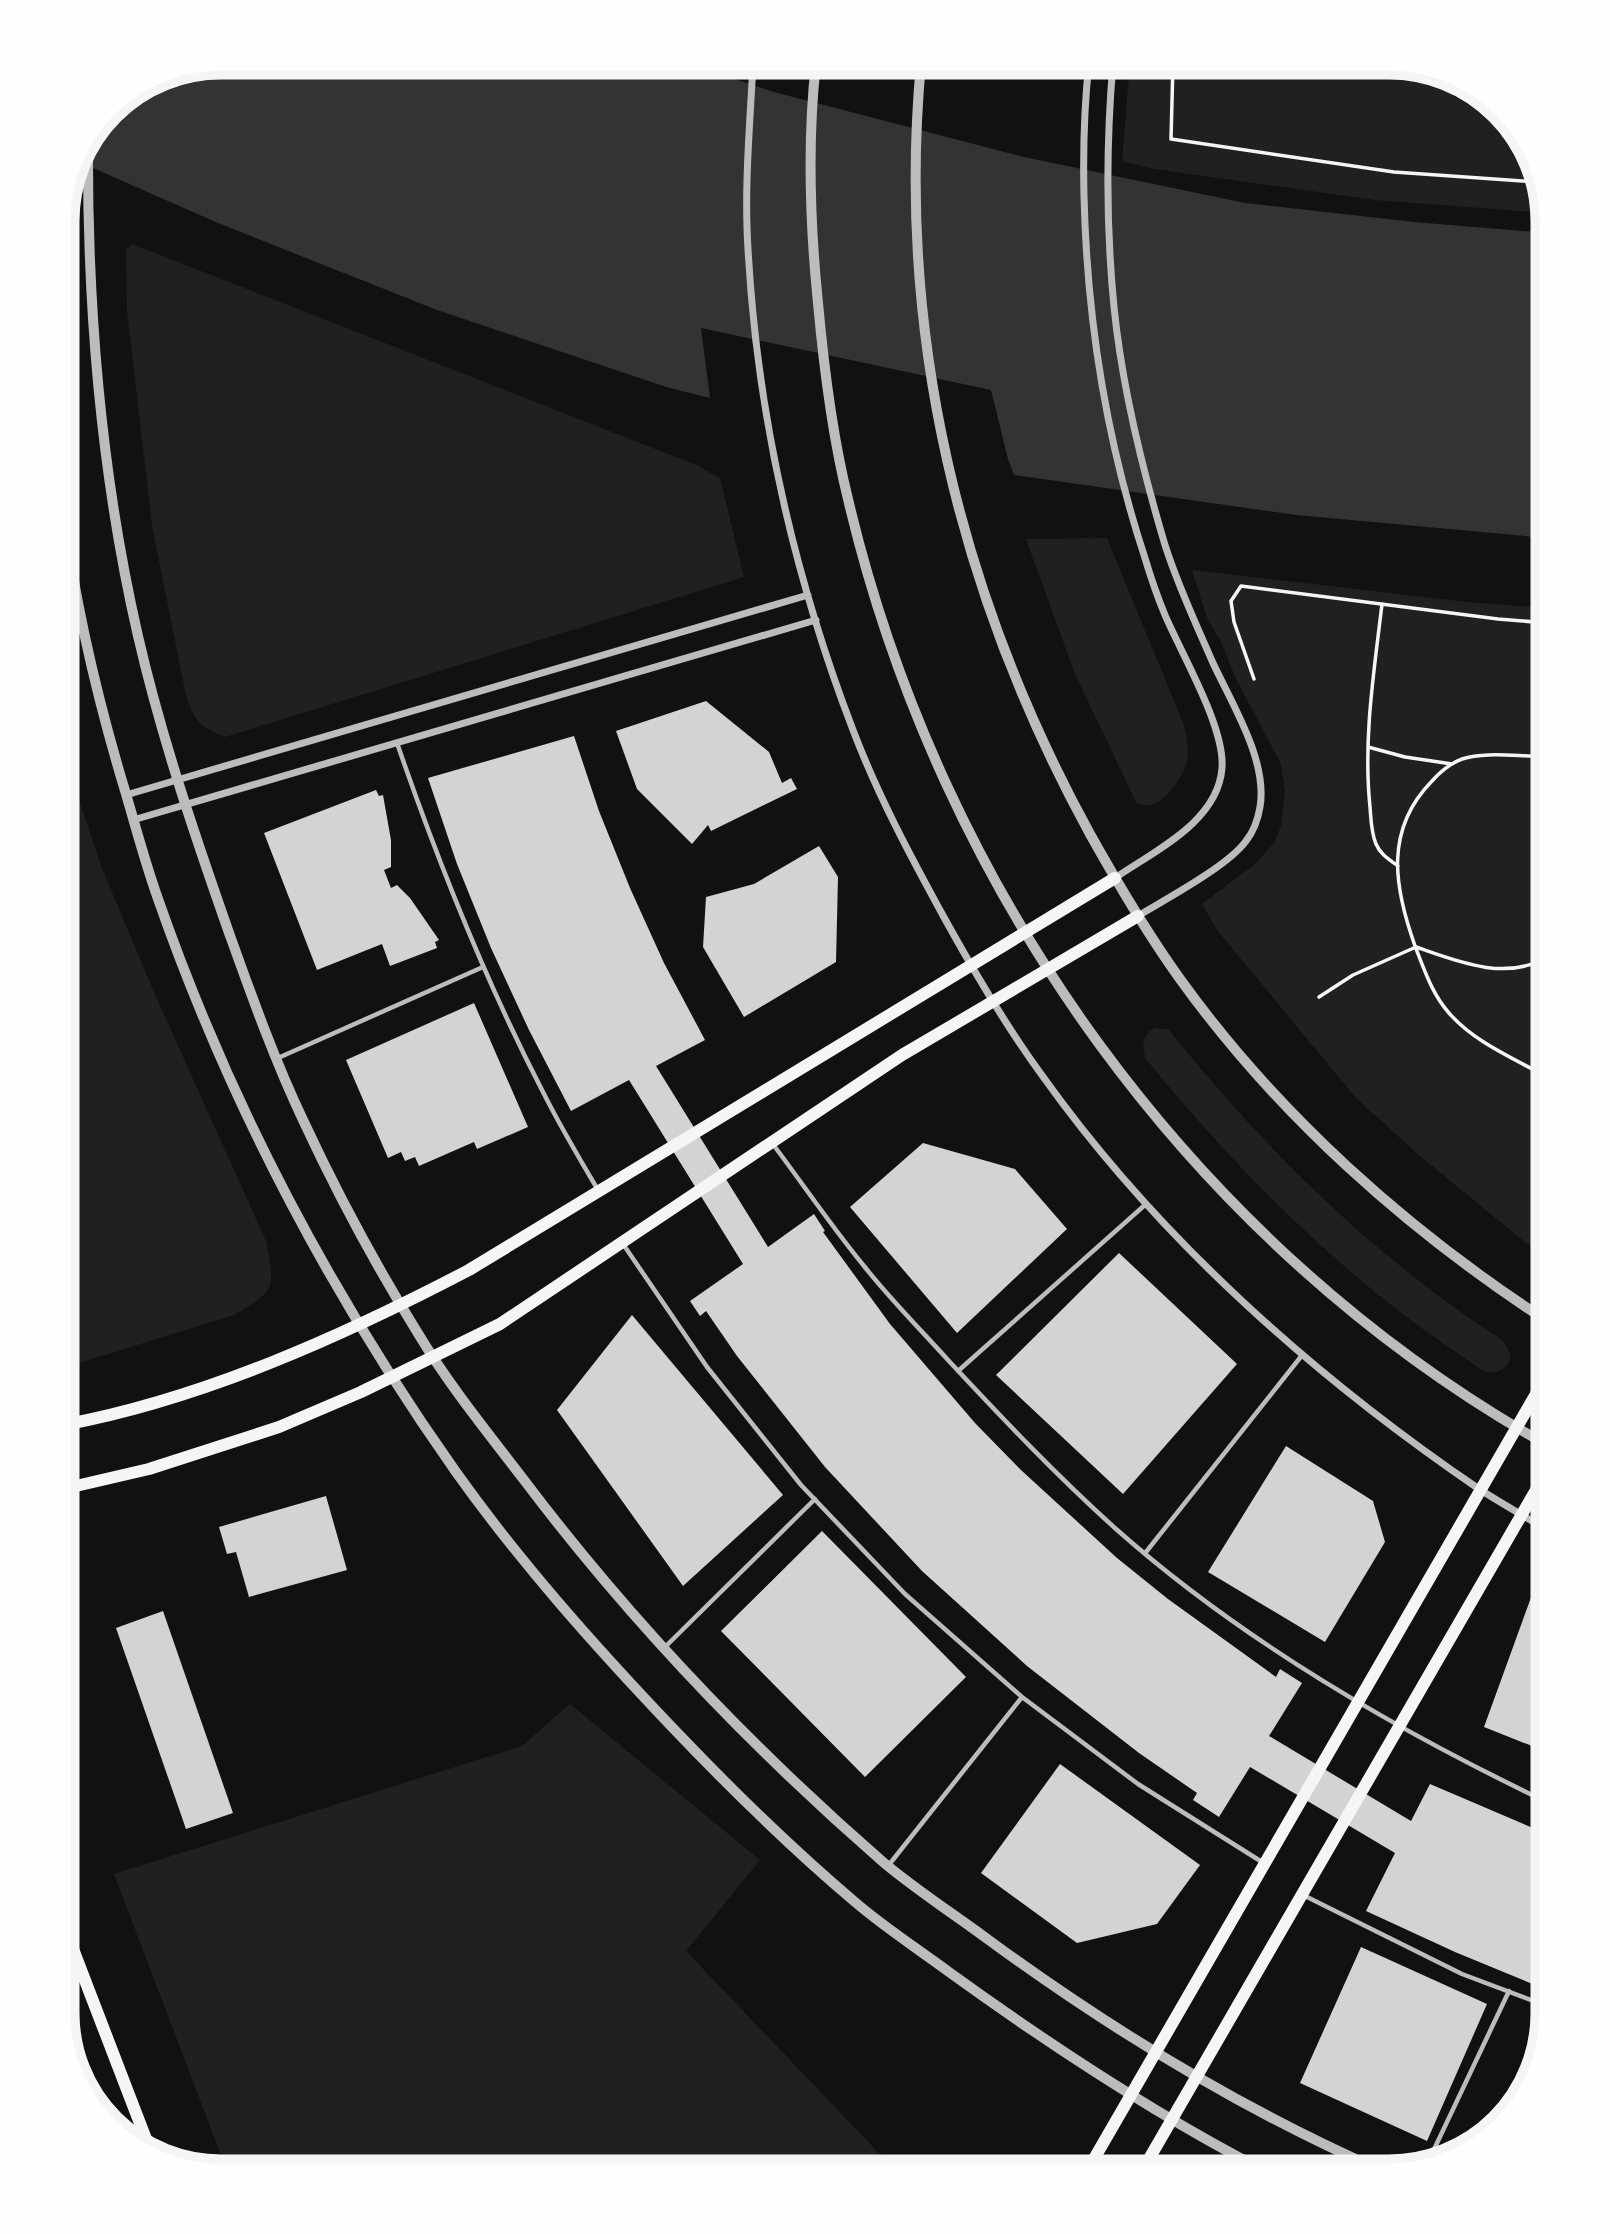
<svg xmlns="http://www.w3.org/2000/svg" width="1610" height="2234" viewBox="0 0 1610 2234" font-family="'Open Sans',sans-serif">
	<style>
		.green { fill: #202020 }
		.water { fill: #333 }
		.building { fill: #d3d3d3 }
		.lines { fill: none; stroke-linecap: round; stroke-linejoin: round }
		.path { stroke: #f5f5f5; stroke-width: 3.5 }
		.service { stroke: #bcbcbc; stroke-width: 4.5 }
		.minor { stroke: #bcbcbc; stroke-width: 7 }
		.tertiary { stroke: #bcbcbc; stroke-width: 10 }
		.secondary { stroke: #f5f5f5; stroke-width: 12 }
		.rim { fill: none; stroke: #f5f5f5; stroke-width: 9 }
	</style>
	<rect width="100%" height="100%" fill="#111"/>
	<path class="green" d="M1130 63H1399L1468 84 1526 142 1545 213 1375 200 1154 169 1122 161Z
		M132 244 696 465 720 478 744 577 225 737C198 726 196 722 186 696L152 525 127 311 126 249Z
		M1107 538 1184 725C1186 738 1190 752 1186 765 1182 778 1163 805 1148 805 1144 806 1141 804 1137 804L1075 674 1026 539Z
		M1192 570 1467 602 1547 608V1256L1526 1243 1420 1156 1356 1098 1217 930 1202 904 1255 864 1274 843 1281 826 1285 791 1281 764 1236 679 1221 642 1207 618Z
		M63 729 77 794 103 871 157 999 266 1241C275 1288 277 1290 234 1315L63 1368Z
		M1155 1028 1169 1030C1264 1149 1374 1257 1502 1340 1505 1345 1509 1348 1510 1354 1512 1367 1496 1376 1484 1371 1480 1369 1475 1365 1471 1362 1346 1281 1240 1174 1146 1059 1142 1046 1141 1035 1155 1028Z
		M570 1704 760 1860 686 1951 896 2171H227L114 1874 522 1746Z"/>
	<path class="water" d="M221 63H686L774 92 1024 157 1245 203 1414 222 1547 233V538L1296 515 1014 475 1008 459 991 390 701 328 710 398 666 387 437 310 218 223 77 161 79 151 117 103 161 75Z"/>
	<path class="building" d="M706 701 769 752 782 783 791 778 797 789 711 831 708 825 692 844 637 789 616 731Z
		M574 736 599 811 630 888 664 963 705 1040 656 1066 768 1247 814 1214 825 1231 823 1232 890 1324 975 1423 1021 1470 1117 1558 1168 1599 1276 1677 1280 1669 1302 1683 1269 1736 1411 1821 1430 1784 1547 1834V1990L1455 1952 1366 1911 1395 1853 1250 1767 1219 1817 1193 1800 1197 1793 1139 1753 1027 1666 922 1571 825 1467 737 1356 706 1311 700 1316 690 1301 743 1264 629 1080 571 1111 529 1030 491 948 457 864 428 778Z
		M376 790 379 796 383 795 391 840V867L384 870 391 888 397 885 410 898 439 940 435 942 437 948 390 966 382 944 317 970 264 833Z
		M819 846 838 877 836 962 744 1017 703 947 706 897 754 884Z
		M474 1003 528 1127 477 1149 474 1142 419 1166 415 1157 405 1161 401 1152 388 1158 346 1060Z
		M923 1143 1015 1169 1067 1229 957 1333 850 1207Z
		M1119 1253 1237 1364 1123 1494 996 1375Z
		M632 1315 783 1495 683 1586 557 1410Z
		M1286 1446 1373 1501 1385 1542 1325 1642 1208 1572Z
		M326 1496 347 1570 249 1597 236 1552 227 1554 219 1527Z
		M822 1531 966 1677 865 1777 721 1631Z
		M1533 1592 1547 1597V1752L1484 1727Z
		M163 1611 233 1813 186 1829 116 1628Z
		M1060 1764 1200 1865 1157 1924 1077 1943 981 1873Z
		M1361 1947 1487 2004 1427 2141 1300 2083Z"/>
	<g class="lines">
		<path class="path" d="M1173 63 1171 139 1394 172 1537 182
			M1382 604C1374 672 1363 739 1370 807 1371 819 1371 832 1376 844 1380 854 1390 860 1398 866
			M1254 679 1234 622 1231 601 1241 586 1498 619 1547 623
			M1368 747 1405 757 1452 764
			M1319 997 1353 975 1416 947C1456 961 1506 982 1547 957
			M1547 1077C1513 1058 1474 1042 1449 1013 1432 994 1424 969 1415 946 1394 887 1384 830 1432 781 1440 772 1449 764 1462 759 1486 751 1521 757 1547 756"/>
		<path class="service" d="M397 743C438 862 485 980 543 1092 560 1126 579 1158 598 1190
			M278 1058 483 967
			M772 1143C803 1184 831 1226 864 1266 890 1299 920 1329 948 1360 1002 1418 1057 1476 1116 1529 1241 1640 1396 1730 1547 1802
			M623 1244 707 1367 801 1485 905 1594 1022 1697 1138 1784 1262 1862
			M958 1371 1146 1204
			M1146 1552 1303 1354
			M664 1648 815 1499
			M888 1866 1022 1697
			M1303 1895 1462 1974 1547 2006
			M1429 2160 1509 1991"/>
		<path class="minor" d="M753 63C750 125 744 187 748 249 757 413 794 576 853 730 878 796 912 859 946 921 976 975 1007 1028 1044 1078 1159 1239 1316 1378 1479 1489 1501 1503 1524 1516 1547 1530
			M1089 63C1084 107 1083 152 1084 196 1087 318 1106 439 1144 555 1150 575 1157 596 1165 615 1182 655 1225 727 1222 768 1218 822 1154 851 1115 878
			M1113 63C1106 145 1106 226 1114 307 1122 387 1142 468 1165 545 1178 586 1196 624 1213 663 1232 704 1268 761 1260 807 1258 819 1254 831 1246 841 1228 866 1166 899 1138 916
			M126 795 808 595
			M133 820 816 620"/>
		<path class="tertiary" d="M816 63C807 142 810 224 818 303 824 369 832 435 848 499 940 891 1194 1247 1547 1445
			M921 63C896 334 960 597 1090 834 1118 884 1147 933 1180 979 1278 1115 1407 1230 1547 1321
			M88 140C87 305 101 475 138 636 161 736 194 833 228 930 251 994 274 1059 303 1120 337 1193 376 1266 419 1335 449 1385 488 1433 524 1480 629 1619 751 1747 883 1862 915 1889 952 1913 986 1938 1110 2029 1241 2109 1382 2171
			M63 512C76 608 98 702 126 794 136 828 145 862 157 896 228 1100 331 1295 456 1472 520 1562 594 1645 670 1725 728 1786 790 1847 855 1902 884 1927 918 1949 949 1972 1050 2045 1154 2114 1265 2171"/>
		<path class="secondary" d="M63 1425C203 1399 343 1336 469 1270L1115 878
			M63 1489 149 1469 279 1427 361 1392 500 1324 902 1055 1138 916
			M63 1923 151 2152
			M1087 2171 1547 1375
			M1142 2171 1547 1471"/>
	</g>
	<path d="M0 0H1610V2234H0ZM221 75H1389A146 146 0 0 1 1535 221V2013A146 146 0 0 1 1389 2159H221A146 146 0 0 1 75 2013V221A146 146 0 0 1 221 75Z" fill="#fefefe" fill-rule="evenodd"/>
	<path class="rim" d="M221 75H1389A146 146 0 0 1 1535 221V2013A146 146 0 0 1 1389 2159H221A146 146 0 0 1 75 2013V221A146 146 0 0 1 221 75Z"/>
</svg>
